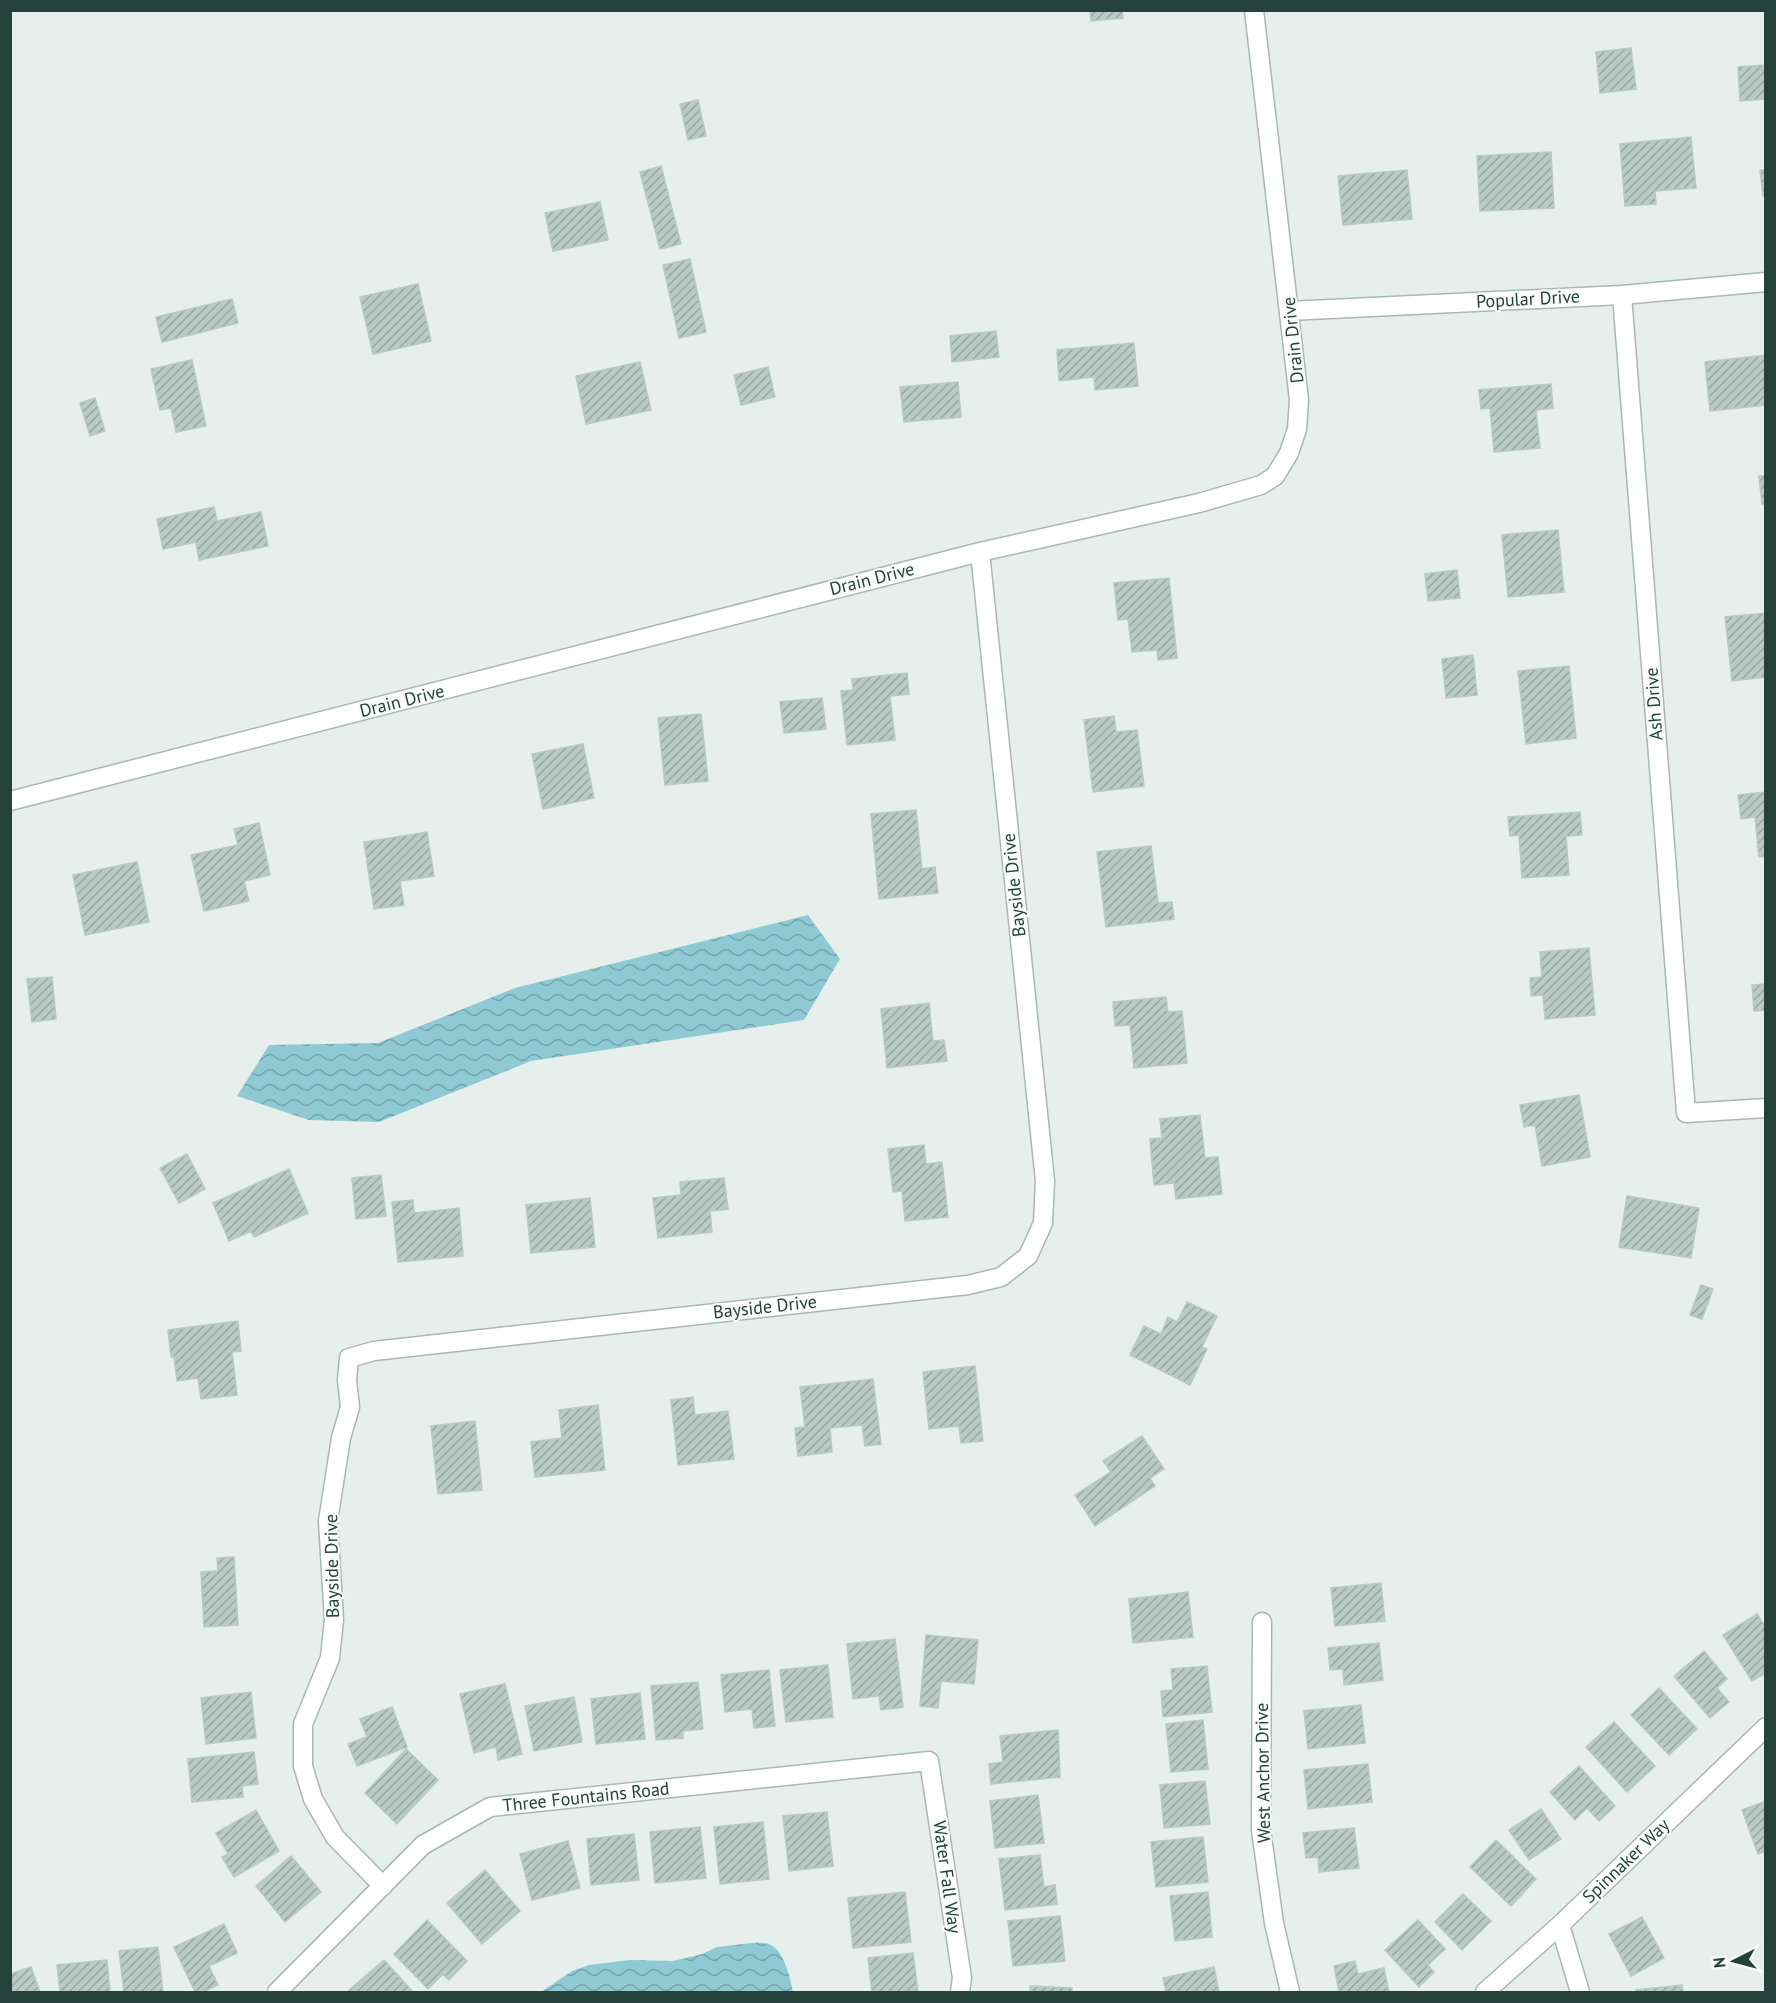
<svg xmlns="http://www.w3.org/2000/svg" width="1776" height="2003" viewBox="0 0 1776 2003" font-family="'PT Sans',sans-serif">
	<style>
		.water { fill: url(#water-waves) }
		.building { fill: url(#building-hatch); stroke: #b8c9c2; stroke-width: 1.5 }
		.lines { fill: none; stroke-linecap: round; stroke-linejoin: round }
		.minor-casing { stroke: #a8b8b2; stroke-width: 21 }
		.minor { stroke: #fff; stroke-width: 18 }
		.labels { text-anchor: middle; stroke-width: 4.5; stroke-linejoin: round; paint-order: stroke }
		.street-label { font-size: 18px; fill: #24423a; stroke: #f7fbf9 }
	</style>
	<defs>
		<pattern id="water-waves" width="16" height="10" patternUnits="userSpaceOnUse" patternTransform="scale(1.5)"><rect width="16" height="10" fill="#8ec9d4"/><path d="M0 5q4-4 8 0t8 0" fill="none" stroke="#74a5ad"/></pattern>
		<pattern id="building-hatch" width="6" height="6" patternUnits="userSpaceOnUse" patternTransform="scale(1.5)"><rect width="6" height="6" fill="#bbcac4"/><path d="M-1 1l2-2M0 6l6-6M5 7l2-2" fill="none" stroke="#98a6a0"/></pattern>
	</defs>
	<rect width="100%" height="100%" fill="#e6efeb"/>
	<path class="water" d="M808 915 840 959 804 1020 531 1061 379 1122 309 1120 237 1096 269 1045 378 1043 515 988Z
		M752 1943C757 1943 766 1942 771 1945 785 1953 790 1978 793 1992H541L572 1971 589 1965 630 1960 673 1961 702 1954 717 1947Z"/>
	<path class="building" d="M1090 10H1122L1123 18 1091 21Z
		M1631 48 1636 89 1600 93 1596 52Z
		M1766 65V99L1740 101 1738 67Z
		M698 100 706 136 688 140 680 104Z
		M1691 137 1696 188 1655 191 1656 204 1625 206 1620 144Z
		M1551 152 1554 208 1480 211 1477 156Z
		M661 166 681 244 660 249 640 172Z
		M1407 170 1412 219 1343 225 1338 176Z
		M1760 170H1766V196H1763Z
		M600 202 608 240 553 251 545 213Z
		M690 259 706 332 679 338 663 265Z
		M418 284 431 341 373 354 360 297Z
		M232 299 238 323 162 342 156 317Z
		M996 331 999 357 952 362 950 336Z
		M1134 343 1138 386 1095 390 1094 377 1059 381 1057 350Z
		M1766 355V405L1710 411 1705 362Z
		M192 360 206 426 176 432 171 408 160 410 151 369Z
		M640 362 651 410 586 424 576 376Z
		M768 367 775 397 741 405 734 375Z
		M958 382 961 417 904 422 900 387Z
		M1551 384 1553 408 1536 410 1540 448 1494 452 1490 408 1481 409 1479 390Z
		M95 398 105 431 90 436 80 403Z
		M1759 476H1766V504H1762Z
		M214 507 217 521 261 512 268 546 199 560 196 542 163 549 157 519Z
		M1558 530 1564 592 1508 597 1502 535Z
		M1457 570 1460 598 1428 601 1425 574Z
		M1169 578 1177 658 1158 660 1157 650 1132 652 1128 619 1118 620 1114 583Z
		M1766 613V677L1732 681 1725 617Z
		M1473 655 1477 695 1446 698 1442 659Z
		M1569 666 1576 738 1526 744 1518 671Z
		M907 673 909 694 890 696 895 740 847 745 841 691 853 690 852 679Z
		M822 698 826 729 784 733 780 702Z
		M701 714 708 781 665 785 658 718Z
		M1114 716 1116 732 1137 730 1144 786 1093 792 1084 720Z
		M583 744 594 798 543 809 532 754Z
		M1766 792V856L1759 857 1755 817 1741 819 1738 795Z
		M916 810 922 869 935 867 938 893 879 899 871 814Z
		M1580 812 1582 835 1566 836 1569 875 1522 878 1519 835 1510 836 1508 817Z
		M259 823 270 875 244 881 249 901 204 911 191 855 238 845 234 829Z
		M427 832 434 876 400 881 404 905 374 909 364 842Z
		M1151 846 1158 903 1172 902 1174 919 1106 927 1097 852Z
		M137 862 149 922 85 935 73 875Z
		M1589 948 1595 1015 1545 1019 1543 995 1531 996 1530 978 1542 977 1540 952Z
		M52 977 56 1019 32 1022 27 979Z
		M1766 984V1010L1754 1011 1752 985Z
		M1166 997 1168 1012 1182 1011 1187 1063 1134 1068 1130 1025 1115 1026 1113 1002Z
		M929 1003 933 1041 944 1040 947 1061 887 1068 881 1009Z
		M1579 1095 1590 1157 1542 1166 1535 1125 1524 1127 1520 1105Z
		M1200 1115 1205 1158 1218 1157 1222 1194 1176 1199 1174 1183 1154 1185 1150 1139 1162 1138 1160 1119Z
		M924 1145 926 1164 942 1162 948 1217 905 1221 902 1191 893 1192 888 1149Z
		M187 1154 205 1189 179 1203 160 1168Z
		M289 1169 308 1213 254 1237 251 1231 229 1241 213 1203Z
		M381 1175 386 1216 356 1219 352 1178Z
		M724 1178 728 1209 710 1211 712 1232 658 1238 653 1198 681 1195 680 1182Z
		M1627 1196 1699 1208 1691 1258 1619 1247Z
		M590 1198 595 1247 531 1253 526 1205Z
		M413 1200 414 1213 459 1208 463 1256 398 1262 392 1202Z
		M1701 1285 1713 1289 1702 1319 1690 1315Z
		M1187 1302 1217 1316 1202 1347 1207 1349 1190 1385 1130 1355 1144 1326 1161 1334 1168 1317 1177 1322Z
		M238 1321 241 1351 232 1352 237 1395 201 1399 198 1378 177 1381 174 1357H171L168 1330Z
		M975 1366 983 1441 961 1443 959 1426 929 1429 923 1372Z
		M873 1379 881 1444 865 1446 862 1425 830 1428 832 1452 798 1456 795 1428 805 1427 800 1387Z
		M693 1397 695 1415 728 1411 734 1459 678 1465 671 1400Z
		M598 1405 605 1470 535 1477 531 1442 562 1438 559 1410Z
		M475 1421 482 1490 438 1494 431 1426Z
		M1142 1436 1164 1469 1150 1478 1155 1486 1095 1526 1075 1495 1111 1472 1103 1461Z
		M234 1557 238 1625 204 1627 201 1572 218 1571 217 1558Z
		M1381 1583 1385 1621 1335 1626 1331 1588Z
		M1188 1592 1193 1637 1133 1643 1129 1599Z
		M1757 1614 1766 1628V1673L1752 1681 1723 1635Z
		M926 1635 978 1640 974 1684 941 1681 938 1708 920 1706Z
		M895 1639 903 1707 881 1710 879 1696 853 1699 847 1644Z
		M1379 1643 1383 1680 1344 1685 1343 1669 1330 1670 1328 1648Z
		M1704 1651 1727 1679 1717 1688 1729 1702 1710 1718 1674 1676Z
		M828 1665 833 1717 786 1722 780 1670Z
		M1207 1666 1212 1712 1163 1717 1161 1691 1173 1690 1171 1669Z
		M769 1670 775 1726 754 1728 752 1709 725 1712 721 1675Z
		M698 1682 703 1729 683 1731V1738L656 1740 651 1686Z
		M505 1684 522 1754 498 1760 496 1747 474 1753 460 1694Z
		M1659 1688 1697 1729 1669 1755 1631 1715Z
		M251 1692 256 1738 206 1744 201 1698Z
		M640 1693 645 1739 596 1744 591 1699Z
		M574 1697 582 1742 534 1751 525 1706Z
		M1361 1705 1365 1743 1308 1749 1304 1711Z
		M392 1707 407 1747 357 1766 348 1744 367 1737 360 1719Z
		M1203 1720 1208 1769 1171 1772 1166 1724Z
		M1614 1722 1655 1766 1627 1792 1586 1747Z
		M1058 1730 1060 1777 991 1784 989 1764 1003 1762 1000 1736Z
		M406 1749 438 1780 397 1824 365 1793Z
		M254 1752 258 1784 242 1786 243 1797 192 1802 188 1759Z
		M1368 1764 1372 1802 1308 1809 1304 1770Z
		M1579 1766 1615 1806 1599 1821 1587 1808 1575 1820 1550 1792Z
		M1205 1781 1210 1824 1164 1828 1160 1785Z
		M1038 1795 1044 1843 995 1848 990 1801Z
		M1766 1801V1851L1758 1854 1742 1810Z
		M1541 1809 1561 1839 1529 1860 1509 1830Z
		M256 1810 279 1851 234 1877 222 1857 228 1854 216 1833Z
		M827 1812 833 1866 789 1871 783 1816Z
		M763 1822 769 1879 720 1884 714 1827Z
		M700 1827 706 1878 655 1883 650 1832Z
		M1354 1828 1359 1868 1319 1872 1318 1857 1306 1858 1303 1833Z
		M634 1834 639 1880 591 1885 587 1839Z
		M1203 1837 1208 1882 1156 1887 1151 1842Z
		M1496 1840 1536 1879 1511 1906 1470 1867Z
		M568 1841 580 1888 532 1900 520 1854Z
		M1040 1855 1044 1887 1055 1885 1057 1904 1005 1910 999 1859Z
		M291 1856 321 1892 285 1922 256 1886Z
		M485 1870 520 1911 482 1944 447 1903Z
		M905 1892 911 1942 853 1948 848 1898Z
		M1208 1892 1212 1937 1175 1941 1170 1896Z
		M1463 1894 1491 1921 1462 1950 1435 1922Z
		M1060 1916 1065 1961 1013 1966 1008 1921Z
		M1642 1917 1664 1958 1631 1976 1609 1934Z
		M427 1920 467 1961 449 1980 443 1974 428 1989 394 1954Z
		M1418 1920 1445 1949 1428 1965 1434 1972 1419 1987 1385 1950Z
		M224 1924 237 1953 209 1966 218 1985 203 1992H195L174 1947Z
		M158 1947 163 1992H124L119 1951Z
		M913 1953 918 1992H872L868 1958Z
		M107 1960 110 1992H60L57 1965Z
		M384 1960 413 1992H347Z
		M1355 1961 1358 1974 1384 1968 1389 1992H1339L1334 1966Z
		M31 1967 40 1992H10V1974Z
		M1214 1967 1219 1992H1166L1163 1978Z
		M1682 1985 1683 1992H1637L1636 1990Z
		M1030 1986 1072 1988V1992H1030Z"/>
	<g class="lines">
		<g class="minor-casing">
			<path id="minor" d="M1622 295 1686 1113 1766 1108
				M1289 311 1622 295 1766 282
				M10 801 980 552 1199 503 1261 485 1275 476 1289 453 1297 429 1299 400 1254 10
				M1262 1622 1261 1830 1274 1923 1290 1992
				M383 1886 335 1837 313 1799 303 1766V1724L330 1658 334 1620 328 1521 341 1438 350 1407 347 1380 349 1358 374 1351 968 1285 1001 1277 1028 1256 1043 1223 1045 1181 980 552
				M1560 1925 1580 1992
				M277 1992 423 1845 490 1807 929 1761 962 1978 960 1992
				M1485 1992 1560 1925 1766 1727"/>
		</g>
		<use href="#minor" class="minor"/>
	</g>
	<g class="labels">
		<g class="street-label">
			<text transform="translate(1528 299) rotate(-3)" y="6">Popular Drive</text>
			<text transform="translate(1293 340) rotate(-96)" y="6">Drain Drive</text>
			<text transform="translate(872 579) rotate(-14)" y="6">Drain Drive</text>
			<text transform="translate(402 701) rotate(-14)" y="6">Drain Drive</text>
			<text transform="translate(1654 704) rotate(-94)" y="6">Ash Drive</text>
			<text transform="translate(1014 885) rotate(-96)" y="6">Bayside Drive</text>
			<text transform="translate(765 1307) rotate(-6)" y="6">Bayside Drive</text>
			<text transform="translate(332 1566) rotate(-91)" y="6">Bayside Drive</text>
			<text transform="translate(1263 1773) rotate(-91)" y="6">West Anchor Drive</text>
			<text transform="translate(586 1797) rotate(-6)" y="6">Three Fountains Road</text>
			<text transform="translate(1626 1861) rotate(-44)" y="6">Spinnaker Way</text>
			<text transform="translate(947 1877) rotate(82)" y="6">Water Fall Way</text>
		</g>
	</g>
	<rect width="1776" height="2003" fill="none" stroke="#24423a" stroke-width="24"/>
	<g transform="translate(1734 1961) rotate(264)" stroke="#f7fbf9" stroke-width="4.5" paint-order="stroke">
	<path d="M0-4.5L10 22L0 15L-10 22Z" fill="#24423a"/>
	<text y="-9" font-size="16" font-weight="bold" text-anchor="middle" fill="#24423a">N</text>
	</g>
</svg>
